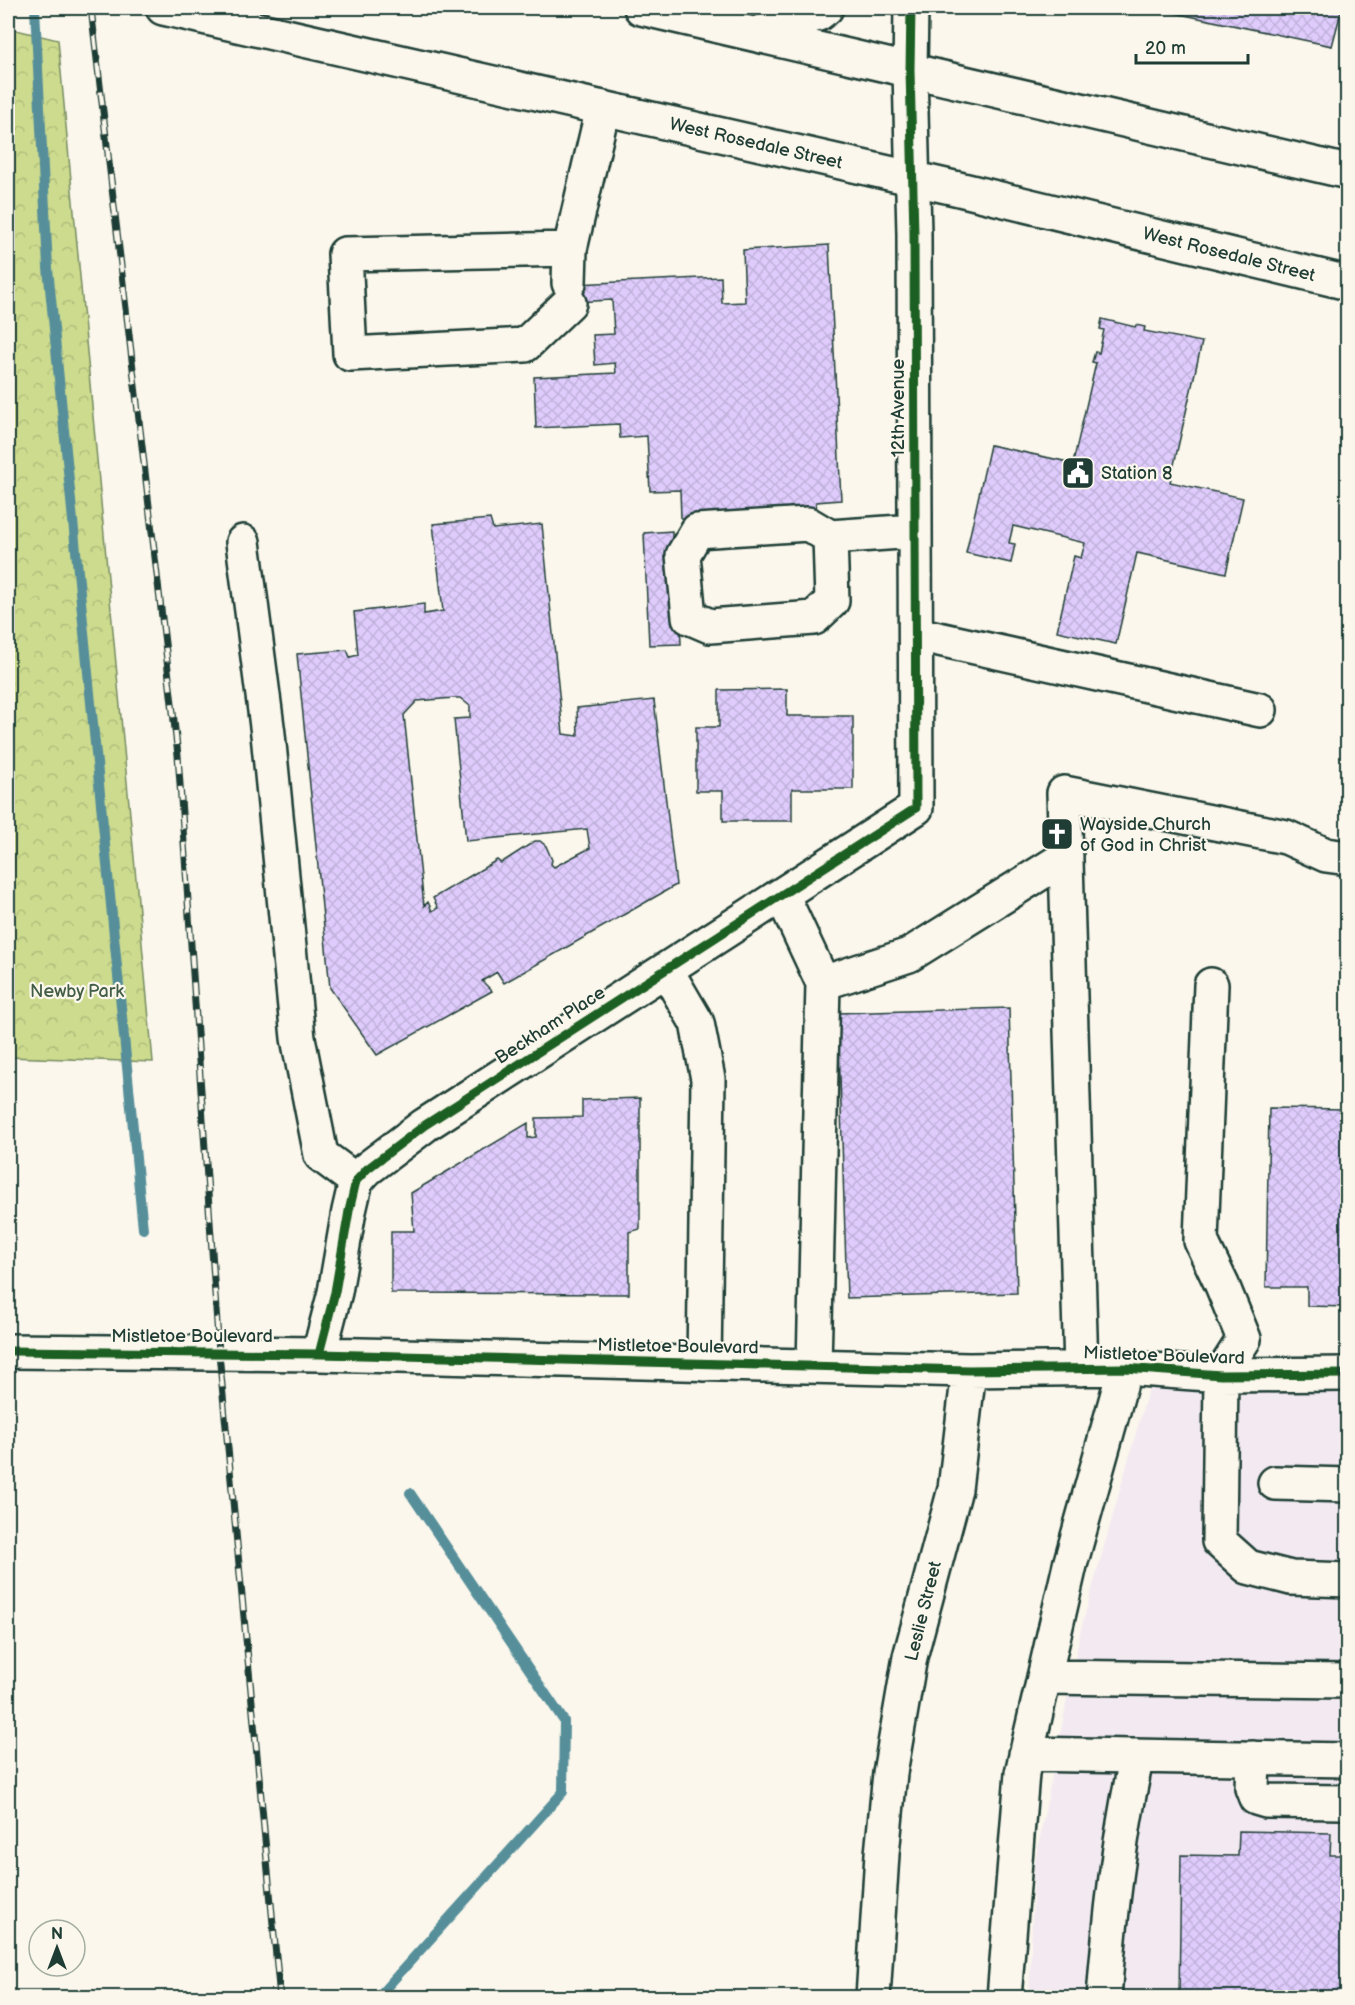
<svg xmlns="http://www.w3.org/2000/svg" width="1355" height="2005" viewBox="0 0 1355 2005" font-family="'Balsamiq Sans',sans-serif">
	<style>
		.built { fill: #f3eaf1 }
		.forest { fill: url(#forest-crowns); stroke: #768c61; stroke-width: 1.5 }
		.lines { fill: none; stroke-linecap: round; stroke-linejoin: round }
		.stream { stroke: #578f9a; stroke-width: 10 }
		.building { fill: url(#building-cross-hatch); stroke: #1f3d34; stroke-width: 1.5; fill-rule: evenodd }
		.minor-casing { stroke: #1f3d34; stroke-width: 38 }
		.major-casing { stroke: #1f3d34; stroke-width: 38 }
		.minor { stroke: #fbf7ec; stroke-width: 33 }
		.major { stroke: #fbf7ec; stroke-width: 33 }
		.rail-casing { stroke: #1f3d34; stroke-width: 7 }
		.rail { stroke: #fbf7ec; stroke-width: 4.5; stroke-dasharray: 14; stroke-linecap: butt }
		.cycleway-casing { stroke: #fbf7ec; stroke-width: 13 }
		.cycleway { stroke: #1b5e20; stroke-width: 9 }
		.labels { text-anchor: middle; stroke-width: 4.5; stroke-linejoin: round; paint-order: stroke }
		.street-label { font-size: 18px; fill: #1f3d34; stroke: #fbf7ec }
		.poi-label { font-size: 18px; fill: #1f3d34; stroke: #fbf7ec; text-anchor: start }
		.park-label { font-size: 18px; fill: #425d46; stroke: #fbf7ec }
	</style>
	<defs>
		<pattern id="forest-crowns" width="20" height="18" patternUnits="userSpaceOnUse" patternTransform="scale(1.5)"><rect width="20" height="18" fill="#cddb8e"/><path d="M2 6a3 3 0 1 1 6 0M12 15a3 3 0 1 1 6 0" fill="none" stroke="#b0bd7b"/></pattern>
		<pattern id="building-cross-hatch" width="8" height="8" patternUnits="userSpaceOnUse" patternTransform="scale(1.5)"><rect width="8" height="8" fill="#dfccfd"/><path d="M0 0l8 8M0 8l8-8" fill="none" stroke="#bfb0d9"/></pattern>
	</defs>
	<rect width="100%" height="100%" fill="#fbf7ec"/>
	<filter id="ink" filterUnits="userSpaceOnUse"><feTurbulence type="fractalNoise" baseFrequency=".0167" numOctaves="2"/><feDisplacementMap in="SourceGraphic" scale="12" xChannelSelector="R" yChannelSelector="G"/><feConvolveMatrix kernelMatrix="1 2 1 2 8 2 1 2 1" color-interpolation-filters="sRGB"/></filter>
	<g filter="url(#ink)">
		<path class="built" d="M1150 1383 1347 1391V1997L1029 1998 1034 1867 1081 1628Z"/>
		<path class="forest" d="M8 28 58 40 153 1062 8 1057Z"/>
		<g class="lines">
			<path class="stream" d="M35 8 48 268 143 1229
				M377 1998 563 1792 564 1721 410 1493"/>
		</g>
		<path class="building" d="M1151 8H1331V9L1341 12 1332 46Z
			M829 245 841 500 816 502 817 511 681 518 680 490 650 491 647 436 620 438 619 424 536 428 534 377 616 373 615 363 595 365 593 335 614 334 612 300 556 303V285L721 277 722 303 745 302 743 250Z
			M1102 319 1135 327 1136 325 1145 327 1144 331 1202 342 1170 482 1243 498 1226 573 1137 553 1116 644 1057 631 1074 556 1081 558 1085 543 1013 526 1009 543 1015 544 1011 563 966 553 990 445 1073 463 1096 363 1092 362 1095 352 1099 353 1104 330 1100 329Z
			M490 519 493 529 542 524 563 734 578 736 577 708 654 700 676 885 504 983 497 972 482 981 492 991 377 1055 330 988 297 654 347 650 350 657 358 655 354 612 424 604V614L443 611 433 524ZM454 698H460L470 706V718L454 719 466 841 587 829 590 848 554 867 551 864 552 860 546 846 540 841H535L501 863 497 860 433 898 438 908 432 911 428 902 424 906 404 715 417 701Z
			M672 531V538L676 537 681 644 649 645 644 533Z
			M787 689V716H853V789H792V821H723V791H696V727H719V690Z
			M1009 1008 1017 1293 847 1298 838 1013Z
			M640 1098V1229L629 1232V1294L391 1293V1231H414L411 1193 528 1123V1138L536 1137V1118L582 1117V1100Z
			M1269 1108 1348 1109V1307L1307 1306V1287H1266Z
			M1239 1831 1331 1833 1330 1855H1348V1998H1179L1181 1855 1238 1856Z"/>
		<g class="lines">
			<g class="minor-casing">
				<path id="minor" d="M569 283 570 249 603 108
					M569 303 525 345 350 354 345 254 570 249
					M830 537 832 601 814 618 710 626 689 617 683 555 697 531 808 524 830 537 915 531
					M243 542 268 734 298 1038 321 1155 356 1181
					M916 634 1260 710
					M782 895 823 983 814 1366
					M666 970 697 1023 708 1079 704 1364
					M823 983 909 955 1066 857
					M1211 985 1201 1241 1222 1285 1244 1339 1221 1375 1219 1541 1248 1567 1291 1578 1348 1580
					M8 1351 319 1354 969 1370 1125 1368 1221 1375 1348 1374
					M319 1354 335 1292 349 1211 356 1181 367 1169 425 1125 916 808 914 234 910 70 911 8
					M1081 1369 1064 793 1286 837 1326 855 1348 858
					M1275 1483 1348 1485
					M1044 1677 1348 1681
					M1026 1754 1348 1760
					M1253 1758 1252 1788 1256 1798 1266 1801 1343 1802 1348 1799
					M873 1998 882 1854 890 1773 910 1657 955 1489 969 1370
					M1004 1998 1022 1773 1070 1565 1125 1368
					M1104 1998C1110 1915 1119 1836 1137 1756"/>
			</g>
			<g class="major-casing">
				<path id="major" d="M163 8 959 189 1348 283
					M641 8 1348 172
					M755 34 818 14 826 8"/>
			</g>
			<use href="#minor" class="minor"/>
			<use href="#major" class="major"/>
			<g class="rail-casing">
				<path id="rail" d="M91 8 178 755 219 1353 280 1998"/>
			</g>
			<use href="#rail" class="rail"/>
			<g class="cycleway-casing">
				<path id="cycleway" d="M8 1351 319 1354 969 1370 1125 1368 1221 1375 1348 1374
					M319 1354 335 1292 349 1211 356 1181 367 1169 425 1125 916 808 914 234 910 70 911 8"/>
			</g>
			<use href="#cycleway" class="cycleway"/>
		</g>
	</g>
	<defs>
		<g id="civic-square" transform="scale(1.725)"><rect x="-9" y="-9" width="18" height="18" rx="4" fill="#1f3d34" stroke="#fbf7ec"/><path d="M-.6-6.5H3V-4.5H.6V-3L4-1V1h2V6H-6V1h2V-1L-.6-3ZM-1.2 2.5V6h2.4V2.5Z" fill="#fff"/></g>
		<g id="church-square" transform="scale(1.725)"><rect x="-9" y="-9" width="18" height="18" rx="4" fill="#1f3d34" stroke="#fbf7ec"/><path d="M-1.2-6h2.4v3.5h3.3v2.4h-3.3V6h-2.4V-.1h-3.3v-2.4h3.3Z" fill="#fff"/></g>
	</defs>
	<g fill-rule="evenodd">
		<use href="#civic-square" x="1078" y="473"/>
		<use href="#church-square" x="1057" y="834"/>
	</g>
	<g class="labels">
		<g class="street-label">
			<text transform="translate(756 143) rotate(13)" y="6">West Rosedale Street</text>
			<text transform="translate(1229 254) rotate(14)" y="6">West Rosedale Street</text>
			<text transform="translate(898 408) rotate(-90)" y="6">12th Avenue</text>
			<text transform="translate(550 1025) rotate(-33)" y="6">Beckham Place</text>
			<text x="192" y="1342">Mistletoe Boulevard</text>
			<text transform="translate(678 1346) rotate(1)" y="6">Mistletoe Boulevard</text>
			<text transform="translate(1164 1355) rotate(2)" y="6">Mistletoe Boulevard</text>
			<text transform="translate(923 1611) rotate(-76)" y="6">Leslie Street</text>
		</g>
		<g class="poi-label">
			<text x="1101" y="479">Station 8</text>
			<text x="1080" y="830">Wayside Church<tspan x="1080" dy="21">of God in Christ</tspan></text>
		</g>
		<g class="park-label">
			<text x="77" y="997">Newby Park</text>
		</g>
	</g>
	<rect width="1355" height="2005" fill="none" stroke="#fbf7ec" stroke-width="30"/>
	<rect x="15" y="15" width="1325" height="1975" fill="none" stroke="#1f3d34" stroke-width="2" filter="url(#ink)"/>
	<g transform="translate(57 1948)"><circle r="28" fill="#fbf7ec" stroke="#a3ada2" stroke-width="1.5"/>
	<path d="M0-4.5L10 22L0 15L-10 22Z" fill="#1f3d34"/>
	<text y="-9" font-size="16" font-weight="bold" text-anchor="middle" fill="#1f3d34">N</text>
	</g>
	<path d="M1136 54v9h112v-9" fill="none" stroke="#1f3d34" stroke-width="3"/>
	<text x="1145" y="54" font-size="18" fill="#1f3d34" stroke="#fbf7ec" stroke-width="4.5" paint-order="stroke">20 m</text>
</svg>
